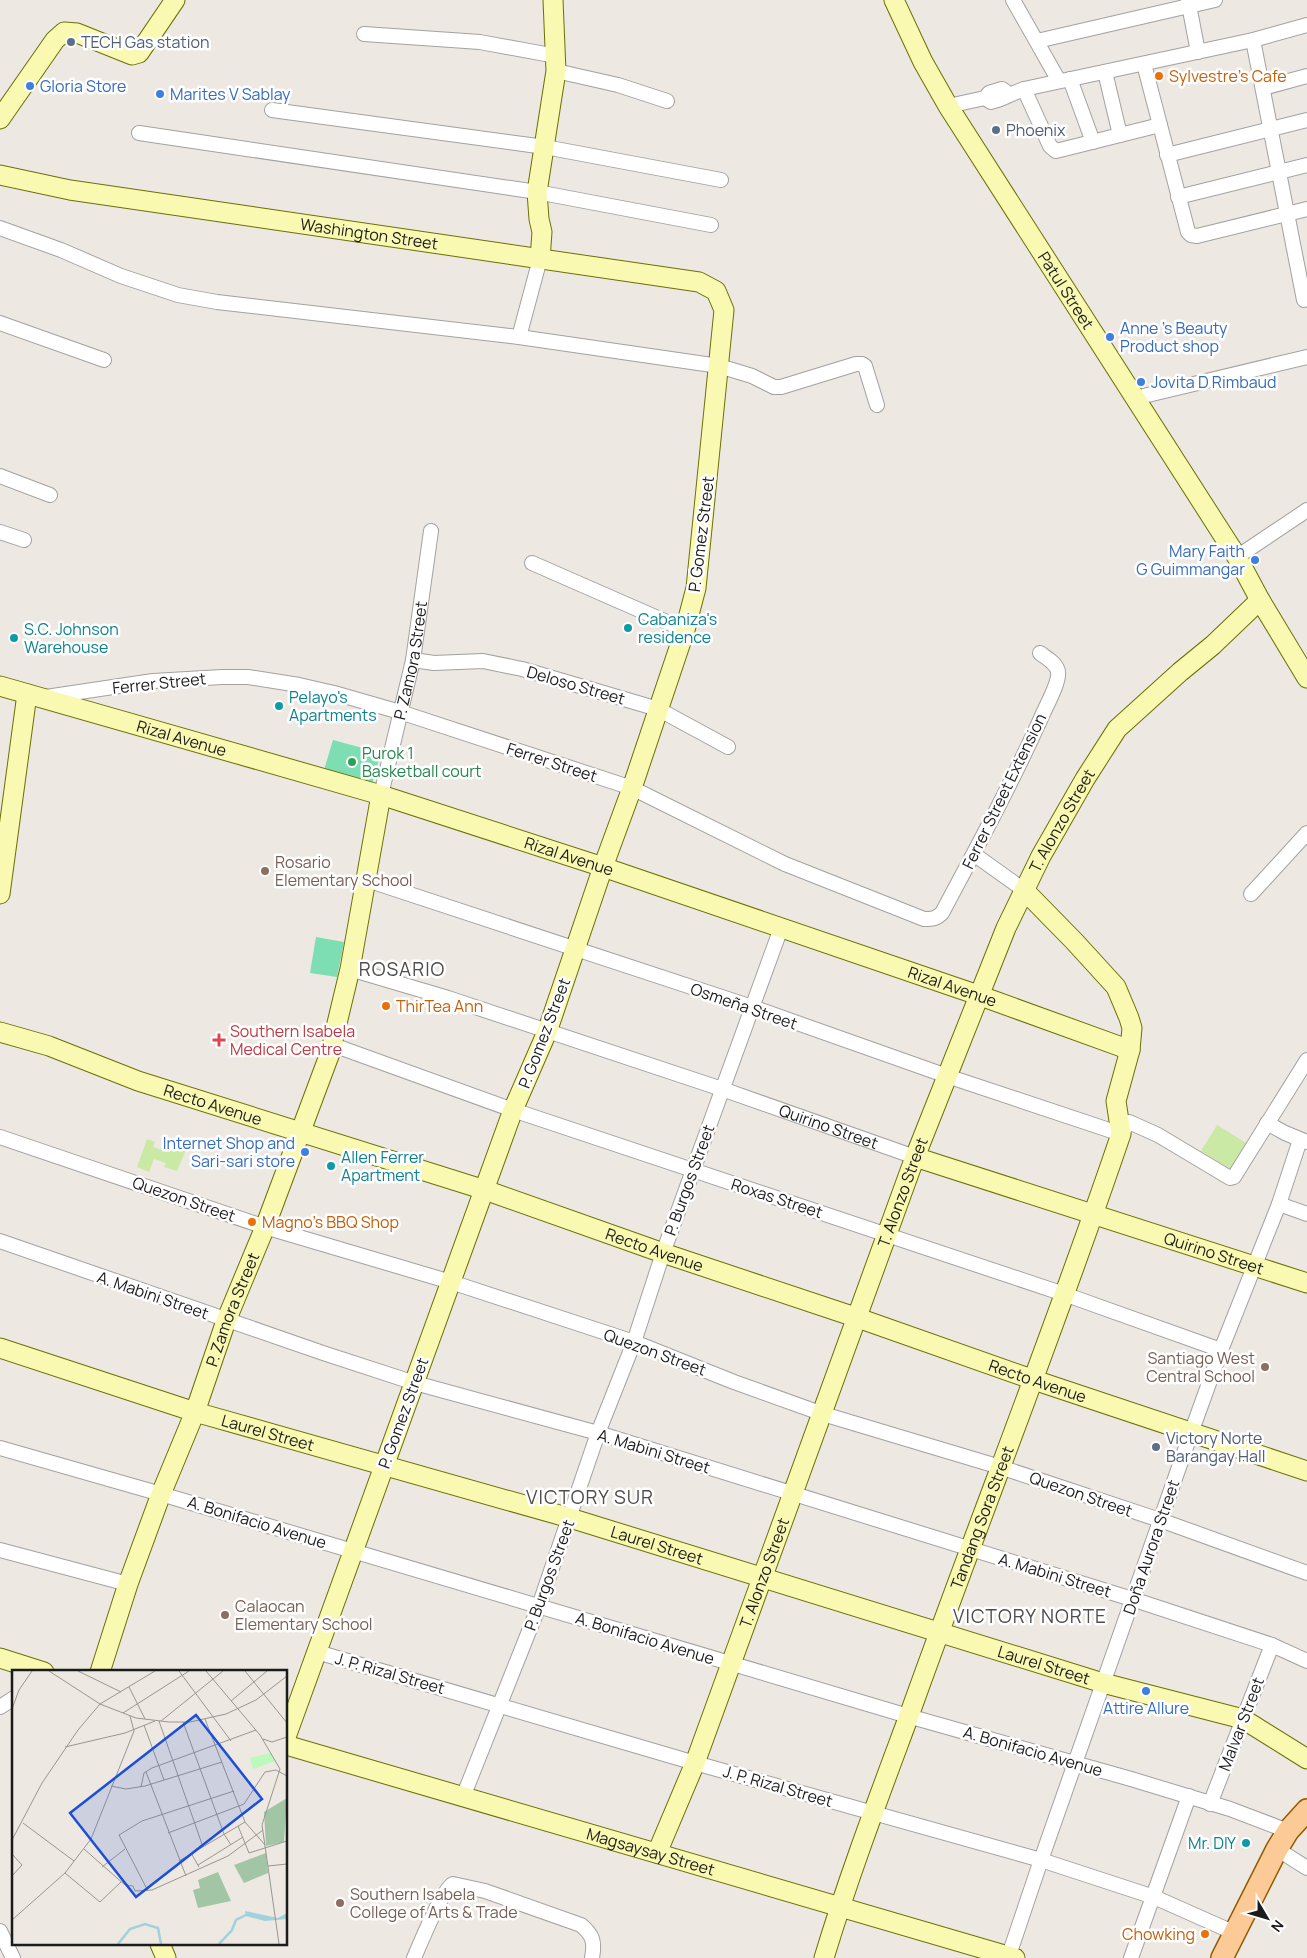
<svg xmlns="http://www.w3.org/2000/svg" width="1307" height="1958" viewBox="0 0 1307 1958" font-family="Manrope,sans-serif">
	<style>
		.grass { fill: #cae9a5 }
		.pitch { fill: #7ddeb3 }
		.lines { fill: none; stroke-linecap: round; stroke-linejoin: round }
		.street-casing { stroke: #a2a2a2; stroke-width: 16 }
		.secondary-casing { stroke: #6b7004; stroke-width: 21 }
		.primary-casing { stroke: #935a00; stroke-width: 24 }
		.street { stroke: #fff; stroke-width: 14 }
		.secondary { stroke: #f9f9b2; stroke-width: 19 }
		.primary { stroke: #fcca97; stroke-width: 21 }
		.service-dot { fill: #5c6f8a; stroke: #fff; stroke-width: 2 }
		.food-dot { fill: #e8710a; stroke: #fff; stroke-width: 2 }
		.shop-dot { fill: #3f7fe0; stroke: #fff; stroke-width: 2 }
		.culture-dot { fill: #0f9aa8; stroke: #fff; stroke-width: 2 }
		.leisure-dot { fill: #2e9e5b; stroke: #fff; stroke-width: 2 }
		.education-dot { fill: #8d6e63; stroke: #fff; stroke-width: 2 }
		.health-dot { fill: #e0444e; stroke: #fff; stroke-width: 2 }
		.labels { text-anchor: middle; stroke-width: 5; stroke-linejoin: round; paint-order: stroke }
		.service-label { font-size: 16px; fill: #4e5e75; stroke: #fff; text-anchor: start }
		.food-label { font-size: 16px; fill: #c56008; stroke: #fff; text-anchor: start }
		.shop-label { font-size: 16px; fill: #366cbe; stroke: #fff; text-anchor: start }
		.street-label { font-size: 16px; fill: #1b1b1b; stroke: #fff }
		.culture-label { font-size: 16px; fill: #0d838f; stroke: #fff; text-anchor: start }
		.leisure-label { font-size: 16px; fill: #27864d; stroke: #fff; text-anchor: start }
		.education-label { font-size: 16px; fill: #785e54; stroke: #fff; text-anchor: start }
		.health-label { font-size: 16px; fill: #be3a42; stroke: #fff; text-anchor: start }
		.quarter-label { font-size: 19px; letter-spacing: 1px; fill: #4e4e4e; stroke: #fff }
		.inset-river { fill: none; stroke: #a0d1dc; stroke-width: 2.5 }
		.inset-road { fill: none; stroke: #999692; stroke-width: 1 }
		.view { fill: #1d4ed8; fill-opacity: 0.15; stroke: #1d4ed8; stroke-width: 2.5 }
		.inset-edge { fill: none; stroke: #1b1b1b; stroke-width: 2.5 }
	</style>
	<rect width="100%" height="100%" fill="#ede8e1"/>
	<path class="grass" d="M1217 1125 1248 1144 1232 1170 1201 1151Z
		M175 1138 187 1147 177 1171 164 1167 166 1163 154 1159 149 1172 137 1167 147 1139 155 1142 153 1147 167 1152Z"/>
	<path class="pitch" d="M333 740 381 753 372 784 324 770Z
		M316 937 344 942 337 977 310 973Z"/>
	<g class="lines">
		<g class="street-casing">
			<g id="street">
				<path d="M1013 0 1059 81"/>
				<path d="M1188 0 1198 52"/>
				<path d="M364 34 480 42 556 56"/>
				<path d="M1253 40 1304 300"/>
				<path d="M1037 41 1215 0"/>
				<path d="M1144 64 1188 232 1191 235 1197 236 1307 209"/>
				<path d="M556 71 618 85 667 101"/>
				<path d="M1105 72 1120 135"/>
				<path d="M1070 79 1093 142"/>
				<path d="M1263 88 1307 76"/>
				<path d="M1024 89 1050 146 1056 151 1160 125"/>
				<path d="M985 98 991 102C1004 99 1012 93 1024 89L1253 40 1307 25"/>
				<path d="M948 106 985 98 989 93 1002 89 1009 94"/>
				<path d="M272 110 545 147 721 180"/>
				<path d="M139 133 537 192 711 225"/>
				<path d="M1167 155 1307 120"/>
				<path d="M1178 197 1307 165"/>
				<path d="M0 228 61 250 121 276 178 295 217 302 519 337 719 366 752 376 774 387H781L856 364H862L865 366 877 405"/>
				<path d="M0 323 104 360"/>
				<path d="M519 337 540 259"/>
				<path d="M1135 398 1307 357"/>
				<path d="M0 476 50 495"/>
				<path d="M0 532 24 540"/>
				<path d="M1237 557 1307 510"/>
				<path d="M532 563 685 630"/>
				<path d="M413 660 434 663 483 661 522 669 658 709 728 747"/>
				<path d="M46 697 153 681 222 677H248L299 685 334 693 400 712 632 788 785 864 924 919C932 919 936 919 942 913 976 849 1011 785 1041 718 1045 708 1060 682 1058 672 1057 663 1046 658 1040 653"/>
				<path id="s1" d="M381 795 413 660 431 531"/>
				<path d="M975 855 1024 890"/>
				<path d="M367 880 752 1007 947 1076 1121 1134 1129 1122 1158 1135 1230 1178 1234 1177 1237 1172 1307 1060"/>
				<path d="M1251 894 1307 833"/>
				<path id="s2" d="M350 969 448 998 722 1089 915 1157"/>
				<path d="M333 1045 513 1110 1064 1294 1221 1350"/>
				<path d="M1267 1123 1285 1133 1307 1142"/>
				<path d="M0 1137 265 1227 451 1282 634 1342 734 1382 823 1414 1000 1467 1160 1520 1307 1573"/>
				<path d="M1279 1204 1307 1214"/>
				<path d="M0 1241 323 1353 415 1383 598 1433 1132 1599 1272 1645 1307 1661"/>
				<path d="M0 1448 161 1494 908 1716 1131 1779 1230 1809 1288 1831"/>
				<path d="M0 1550 128 1584"/>
				<path d="M317 1652 695 1763 1041 1860 1154 1897 1235 1933"/>
				<path d="M0 1707 14 1698"/>
				<path d="M463 1797 539 1606 598 1433 634 1342 663 1253 781 928"/>
				<path d="M1210 1804 1272 1645"/>
				<path d="M1277 1849 1307 1868"/>
				<path d="M0 1931 13 1958"/>
				<path d="M414 1958C420 1944 442 1890 453 1884L485 1891 581 1925C593 1935 595 1942 592 1958"/>
				<path d="M1008 1958 1041 1860 1191 1433 1221 1350 1279 1204 1300 1140"/>
				<path d="M1131 1958 1189 1796"/>
			</g>
		</g>
		<g class="secondary-casing">
			<g id="secondary">
				<path id="s3" d="M894 0 923 62 948 106 1237 557 1260 600 1307 678"/>
				<path d="M0 119 55 40 64 32 77 33 132 55 139 53 175 0"/>
				<path id="s4" d="M0 175 70 190 699 282 716 291 724 310 696 588 685 630 632 788 603 867 547 1032 513 1110 286 1737"/>
				<path d="M540 259 542 232 539 219 537 192 556 71 553 0"/>
				<path id="s5" d="M0 686 381 795 603 867 978 995 1130 1050"/>
				<path d="M0 894 27 694"/>
				<path id="s6" d="M0 1032 49 1046 138 1081 485 1190 663 1253 858 1318 1034 1380 1307 1471"/>
				<path id="s7" d="M915 1157 1307 1283"/>
				<path id="s8" d="M0 1348 195 1412 570 1518 1103 1683 1243 1719 1307 1759"/>
				<path d="M0 1658 44 1672"/>
				<path id="s9" d="M100 1672 128 1584 161 1494 195 1412 226 1321 265 1227 333 1045V1040L350 969 381 795"/>
				<path id="s10" d="M286 1745 1015 1958"/>
				<path id="s11" d="M657 1853 695 1763 915 1157 1006 928 1041 856 1085 779 1117 729 1180 672 1213 645 1260 600"/>
				<path d="M160 1944 166 1958"/>
				<path id="s12" d="M824 1958C849 1875 880 1794 910 1713 979 1520 1055 1329 1121 1134L1116 1101 1130 1050 1132 1028 1129 1018 1116 987 1074 941 1024 890"/>
			</g>
		</g>
		<g class="primary-casing">
			<path id="primary" d="M1222 1958 1277 1849 1288 1831 1307 1810"/>
		</g>
		<use href="#street" class="street"/>
		<use href="#secondary" class="secondary"/>
		<use href="#primary" class="primary"/>
	</g>
	<g class="service-dot">
		<circle cx="71" cy="42" r="5"/>
		<circle cx="996" cy="130" r="5"/>
		<circle cx="1156" cy="1447" r="5"/>
	</g>
	<g class="food-dot">
		<circle cx="1159" cy="76" r="5"/>
		<circle cx="386" cy="1006" r="5"/>
		<circle cx="252" cy="1222" r="5"/>
		<circle cx="1205" cy="1934" r="5"/>
	</g>
	<g class="shop-dot">
		<circle cx="30" cy="86" r="5"/>
		<circle cx="160" cy="94" r="5"/>
		<circle cx="1110" cy="337" r="5"/>
		<circle cx="1141" cy="382" r="5"/>
		<circle cx="1255" cy="560" r="5"/>
		<circle cx="305" cy="1152" r="5"/>
		<circle cx="1146" cy="1691" r="5"/>
	</g>
	<g class="culture-dot">
		<circle cx="628" cy="628" r="5"/>
		<circle cx="14" cy="638" r="5"/>
		<circle cx="279" cy="706" r="5"/>
		<circle cx="331" cy="1166" r="5"/>
		<circle cx="1246" cy="1843" r="5"/>
	</g>
	<circle class="leisure-dot" cx="352" cy="762" r="5"/>
	<g class="education-dot">
		<circle cx="265" cy="871" r="5"/>
		<circle cx="1265" cy="1367" r="5"/>
		<circle cx="225" cy="1615" r="5"/>
		<circle cx="340" cy="1903" r="5"/>
	</g>
	<path class="health-dot" d="M216.5 1032.5h5v5h5v5h-5v5h-5v-5h-5v-5h5z"/>
	<g class="labels">
		<g class="service-label">
			<text x="81" y="48">TECH Gas station</text>
			<text x="1006" y="136">Phoenix</text>
			<text x="1166" y="1444">Victory Norte<tspan x="1166" dy="18">Barangay Hall</tspan></text>
		</g>
		<g class="food-label">
			<text x="1169" y="82">Sylvestre's Cafe</text>
			<text x="396" y="1012">ThirTea Ann</text>
			<text x="262" y="1228">Magno's BBQ Shop</text>
			<text x="1195" y="1940" text-anchor="end">Chowking</text>
		</g>
		<g class="shop-label">
			<text x="40" y="92">Gloria Store</text>
			<text x="170" y="100">Marites V Sablay</text>
			<text x="1120" y="334">Anne 's Beauty<tspan x="1120" dy="18">Product shop</tspan></text>
			<text x="1151" y="388">Jovita D Rimbaud</text>
			<text x="1245" y="557" text-anchor="end">Mary Faith<tspan x="1245" dy="18">G Guimmangar</tspan></text>
			<text x="295" y="1149" text-anchor="end">Internet Shop and<tspan x="295" dy="18">Sari-sari store</tspan></text>
			<text x="1146" y="1714" text-anchor="middle">Attire Allure</text>
		</g>
		<g class="street-label">
			<text dy="6" stroke="none"><textPath href="#s4" startOffset="374">Washington Street</textPath></text>
			<text dy="6" stroke="none"><textPath href="#s3" startOffset="338">Patul Street</textPath></text>
			<text transform="translate(701 534) rotate(-83)" y="6">P. Gomez Street</text>
			<text dy="6" stroke="none"><textPath href="#s1" startOffset="138">P. Zamora Street</textPath></text>
			<text transform="translate(159 683) rotate(-6)" y="6">Ferrer Street</text>
			<text transform="translate(576 685) rotate(16)" y="6">Deloso Street</text>
			<text dy="6" stroke="none"><textPath href="#s5" startOffset="189">Rizal Avenue</textPath></text>
			<text transform="translate(552 762) rotate(18)" y="6">Ferrer Street</text>
			<text transform="translate(1004 791) rotate(-64)" y="6">Ferrer Street Extension</text>
			<text dy="6" stroke="none"><textPath href="#s11" startOffset="1110">T. Alonzo Street</textPath></text>
			<text dy="6" stroke="none"><textPath href="#s5" startOffset="594">Rizal Avenue</textPath></text>
			<text dy="6" stroke="none"><textPath href="#s5" startOffset="999">Rizal Avenue</textPath></text>
			<text transform="translate(744 1006) rotate(19)" y="6">Osmeña Street</text>
			<text transform="translate(544 1033) rotate(-69)" y="6">P. Gomez Street</text>
			<text dy="6" stroke="none"><textPath href="#s6" startOffset="225">Recto Avenue</textPath></text>
			<text dy="6" stroke="none"><textPath href="#s2" startOffset="504">Quirino Street</textPath></text>
			<text transform="translate(689 1180) rotate(-70)" y="6">P. Burgos Street</text>
			<text dy="6" stroke="none"><textPath href="#s11" startOffset="705">T. Alonzo Street</textPath></text>
			<text transform="translate(777 1198) rotate(18)" y="6">Roxas Street</text>
			<text transform="translate(184 1199) rotate(19)" y="6">Quezon Street</text>
			<text dy="6" stroke="none"><textPath href="#s6" startOffset="690">Recto Avenue</textPath></text>
			<text dy="6" stroke="none"><textPath href="#s7" startOffset="314">Quirino Street</textPath></text>
			<text transform="translate(153 1295) rotate(19)" y="6">A. Mabini Street</text>
			<text dy="6" stroke="none"><textPath href="#s9" startOffset="386">P. Zamora Street</textPath></text>
			<text transform="translate(655 1352) rotate(20)" y="6">Quezon Street</text>
			<text dy="6" stroke="none"><textPath href="#s6" startOffset="1095">Recto Avenue</textPath></text>
			<text transform="translate(403 1413) rotate(-70)" y="6">P. Gomez Street</text>
			<text dy="6" stroke="none"><textPath href="#s8" startOffset="281">Laurel Street</textPath></text>
			<text transform="translate(654 1451) rotate(17)" y="6">A. Mabini Street</text>
			<text transform="translate(1081 1494) rotate(19)" y="6">Quezon Street</text>
			<text dy="6" stroke="none"><textPath href="#s12" startOffset="468">Tandang Sora Street</textPath></text>
			<text transform="translate(257 1522) rotate(17)" y="6">A. Bonifacio Avenue</text>
			<text dy="6" stroke="none"><textPath href="#s8" startOffset="686">Laurel Street</textPath></text>
			<text transform="translate(1151 1547) rotate(-71)" y="6">Doña Aurora Street</text>
			<text dy="6" stroke="none"><textPath href="#s11" startOffset="300">T. Alonzo Street</textPath></text>
			<text transform="translate(549 1575) rotate(-70)" y="6">P. Burgos Street</text>
			<text transform="translate(1055 1575) rotate(17)" y="6">A. Mabini Street</text>
			<text transform="translate(645 1638) rotate(17)" y="6">A. Bonifacio Avenue</text>
			<text dy="6" stroke="none"><textPath href="#s8" startOffset="1091">Laurel Street</textPath></text>
			<text transform="translate(390 1673) rotate(16)" y="6">J. P. Rizal Street</text>
			<text transform="translate(1241 1724) rotate(-69)" y="6">Malvar Street</text>
			<text transform="translate(1033 1751) rotate(16)" y="6">A. Bonifacio Avenue</text>
			<text transform="translate(778 1786) rotate(16)" y="6">J. P. Rizal Street</text>
			<text dy="6" stroke="none"><textPath href="#s10" startOffset="380">Magsaysay Street</textPath></text>
		</g>
		<g class="culture-label">
			<text x="638" y="625">Cabaniza's<tspan x="638" dy="18">residence</tspan></text>
			<text x="24" y="635">S.C. Johnson<tspan x="24" dy="18">Warehouse</tspan></text>
			<text x="289" y="703">Pelayo's<tspan x="289" dy="18">Apartments</tspan></text>
			<text x="341" y="1163">Allen Ferrer<tspan x="341" dy="18">Apartment</tspan></text>
			<text x="1236" y="1849" text-anchor="end">Mr. DIY</text>
		</g>
		<g class="leisure-label">
			<text x="362" y="759">Purok 1<tspan x="362" dy="18">Basketball court</tspan></text>
		</g>
		<g class="education-label">
			<text x="275" y="868">Rosario<tspan x="275" dy="18">Elementary School</tspan></text>
			<text x="1255" y="1364" text-anchor="end">Santiago West<tspan x="1255" dy="18">Central School</tspan></text>
			<text x="235" y="1612">Calaocan<tspan x="235" dy="18">Elementary School</tspan></text>
			<text x="350" y="1900">Southern Isabela<tspan x="350" dy="18">College of Arts &amp; Trade</tspan></text>
		</g>
		<g class="health-label">
			<text x="230" y="1037">Southern Isabela<tspan x="230" dy="18">Medical Centre</tspan></text>
		</g>
		<g class="quarter-label">
			<text x="402" y="976">ROSARIO</text>
			<text x="590" y="1504">VICTORY SUR</text>
			<text x="1030" y="1623">VICTORY NORTE</text>
		</g>
	</g>
	<g transform="translate(12 1670)">
		<rect width="275" height="275" fill="#ede8e1"/>
		<path d="M275 128 272 172 254 176 252 142ZM254 183 256 203 232 213 222 195ZM206 202 219 231 186 238 181 220 188 218 186 210Z" fill="#a2c6a5"/>
		<path d="M258 83 263 91 241 99 238 88Z" fill="#bcf9bd"/>
		<path d="M233 241 266 248 275 243V249L253 251 234 246Z" fill="#a0d1dc"/>
		<path class="inset-river" d="M106 274 118 259 133 254 146 258 149 274M207 274 220 260 224 250 236 244"/>
		<path class="inset-road" d="M37 1 88 34 124 48 157 52H178L214 44 244 30 275 6M66 1 109 22M167 1 219 71M194 1 248 65 268 99 250 155 267 274M233 1 275 53M117 17 133 49M219 31 255 1M0 39 7 20 20 1M111 43 177 1M193 49 233 152 253 175M147 51 191 177M149 51 211 1M171 52 212 164 219 175M132 55 152 110M251 69 260 72 275 67M53 77 113 63 143 51M134 102 174 206M99 116 114 119 133 116 210 92M129 117 132 103 140 98 244 60M11 153 62 191M226 156 237 183 275 171M156 163 232 134 253 102 264 100 275 106M0 170 30 113 66 60 88 34 143 1M72 179 113 215 121 216 123 221 140 220 216 186 251 160M179 183 187 197M0 184 10 195 0 206M167 191 233 152M186 195 231 167M256 196 275 194M90 197 113 179M53 203 88 232 109 212M136 221 107 165 130 151 222 121M0 250 53 203 79 169 122 61 118 46"/>
		<path class="view" d="M184 45 250 129 124 227 58 143Z"/>
		<rect width="275" height="275" class="inset-edge"/>
	</g>
	<g transform="translate(1267 1918) rotate(128)" stroke="#ffffff" stroke-width="4" paint-order="stroke">
	<path d="M0-4L9 19L0 12L-9 19Z" fill="#1b1b1b"/>
	<text y="-8" font-size="14" font-weight="bold" text-anchor="middle" fill="#1b1b1b">N</text>
	</g>
</svg>
